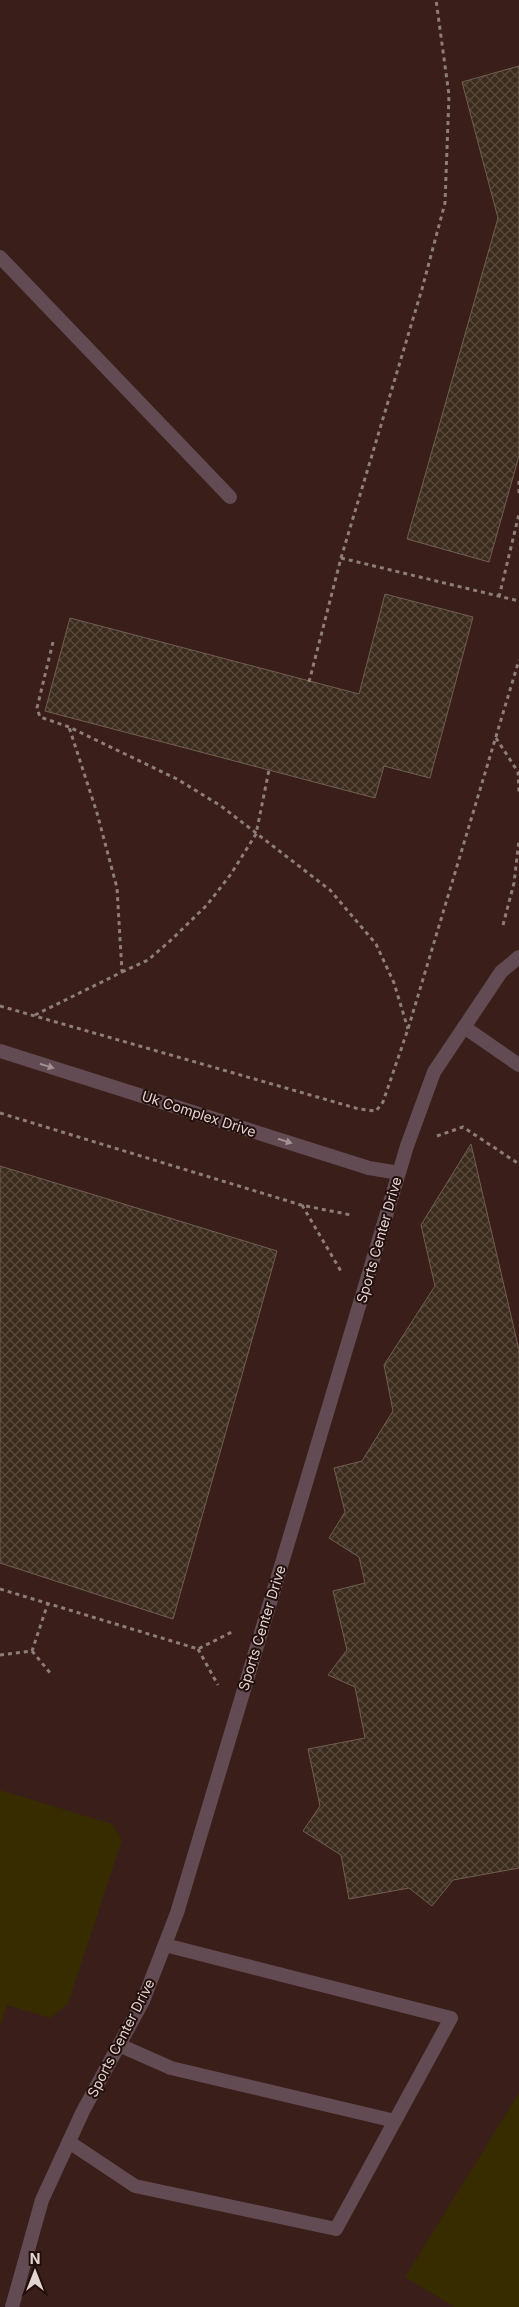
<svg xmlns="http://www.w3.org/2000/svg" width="519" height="2307" viewBox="0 0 519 2307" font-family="Inter,sans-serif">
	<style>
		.built { fill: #391e1a }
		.pitch { fill: #372b00 }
		.building { fill: url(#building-cross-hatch); stroke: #715f50 }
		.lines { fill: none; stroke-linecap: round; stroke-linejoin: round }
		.path { stroke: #8e7d79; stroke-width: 3; stroke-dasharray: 4 4; stroke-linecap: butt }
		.service { stroke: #624b52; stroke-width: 14 }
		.minor { stroke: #624b52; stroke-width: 14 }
		.oneway { fill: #a29092 }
		.labels { text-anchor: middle; stroke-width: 4; stroke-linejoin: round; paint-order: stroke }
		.street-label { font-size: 14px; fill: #e3d4d1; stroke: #220f0b }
	</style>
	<defs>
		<pattern id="building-cross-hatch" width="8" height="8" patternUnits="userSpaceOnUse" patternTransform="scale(1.25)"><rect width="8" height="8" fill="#3c2c1e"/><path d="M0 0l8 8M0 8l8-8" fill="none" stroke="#584a3e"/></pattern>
	</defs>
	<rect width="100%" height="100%" fill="#2c1814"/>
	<path class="built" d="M0 0H519V2307H0Z"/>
	<path class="pitch" d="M0 1790 112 1824 122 1840 68 2004 50 2018 7 2005 0 2026Z
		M519 2093V2307H454L405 2277Z"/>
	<path class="building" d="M519 66V456L489 562 407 539 498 218 462 82Z
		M385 594 473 617 430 778 384 766 375 798 45 711 70 618 359 694Z
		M471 1144 519 1350V1868L453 1880 432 1906 409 1888 349 1899 341 1855 303 1831 320 1806 308 1749 365 1738 355 1687 328 1675 347 1650 333 1591 365 1583 359 1557 329 1538 345 1512 334 1468 362 1461 393 1411 384 1365 435 1286 421 1225Z
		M0 1166 277 1251 173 1619 0 1563Z"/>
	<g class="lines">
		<path class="path" d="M519 481V497
			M341 558 519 601
			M499 597 519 514
			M53 642 37 708 40 717 69 727 177 779 221 806 330 890 376 944 394 983 408 1029
			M309 682 341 558 422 289 445 203 449 95 436 0
			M496 738 518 772 519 792
			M503 925 514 883 519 840
			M122 972 148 960 170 941 207 905 231 874 256 834 269 770
			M0 1006 359 1109 376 1111 383 1102 408 1029 519 660
			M35 1015 122 972 117 888 97 813 69 727
			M0 1113 301 1205 351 1215
			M437 1136 463 1127 519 1164
			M302 1205 342 1273
			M0 1589 198 1649 234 1631
			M198 1649 218 1685
			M32 1651 51 1674
			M0 1655 32 1651 48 1603"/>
		<path class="service" d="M0 257 230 497
			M464 1027 519 1065
			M119 2045 171 2068 395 2121
			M69 2142 135 2186 336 2229 451 2018 165 1945"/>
		<path class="minor" d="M0 1051 369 1168 399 1173
			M12 2307 42 2200 83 2111 143 2001 177 1913 407 1146 434 1072 501 972 519 957"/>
	</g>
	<defs><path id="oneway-solid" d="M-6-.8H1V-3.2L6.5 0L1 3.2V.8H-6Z" transform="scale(1.25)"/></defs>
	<g class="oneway">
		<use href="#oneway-solid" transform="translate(47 1066) rotate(18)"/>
		<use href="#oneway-solid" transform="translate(285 1141) rotate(18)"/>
	</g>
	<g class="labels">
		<g class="street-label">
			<text transform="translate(199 1114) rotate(18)" y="5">Uk Complex Drive</text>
			<text transform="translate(379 1240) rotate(-74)" y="5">Sports Center Drive</text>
			<text transform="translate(262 1628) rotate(-73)" y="5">Sports Center Drive</text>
			<text transform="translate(121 2038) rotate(-63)" y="5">Sports Center Drive</text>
		</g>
	</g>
	<g transform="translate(35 2272)" stroke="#220f0b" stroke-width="4" paint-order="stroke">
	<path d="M0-4L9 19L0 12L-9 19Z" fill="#e3d4d1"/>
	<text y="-8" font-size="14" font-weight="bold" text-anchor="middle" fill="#e3d4d1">N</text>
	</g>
</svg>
